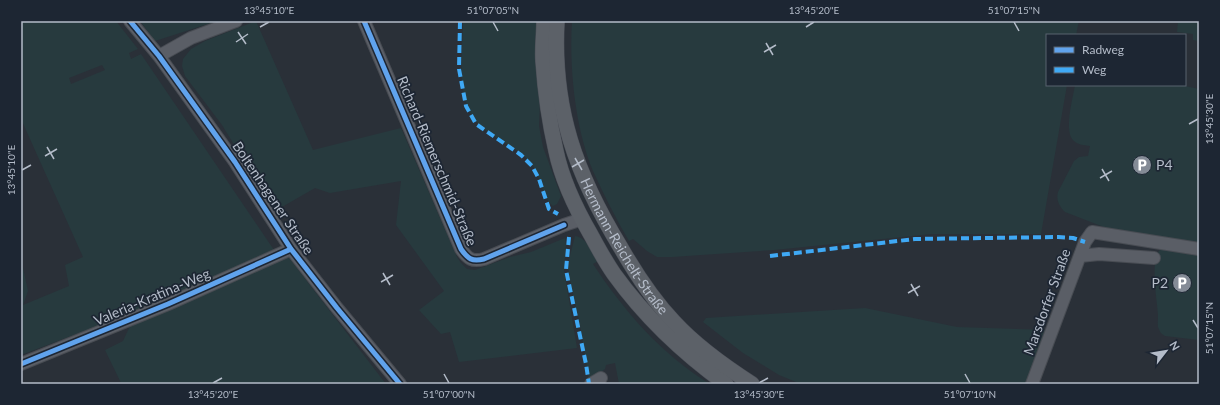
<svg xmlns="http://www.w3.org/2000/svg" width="1220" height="405" viewBox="0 0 1220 405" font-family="Lato,sans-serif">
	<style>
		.green { fill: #273a3e; fill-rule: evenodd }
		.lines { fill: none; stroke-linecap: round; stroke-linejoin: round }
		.minor-casing { stroke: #484c53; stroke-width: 14 }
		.major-casing { stroke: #484c55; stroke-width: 16 }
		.minor { stroke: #5a5e66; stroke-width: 12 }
		.major { stroke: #5c6168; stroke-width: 15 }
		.quiet { stroke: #3fa9f5; stroke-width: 4; stroke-dasharray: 8 4; stroke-linecap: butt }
		.cycleway-casing { stroke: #1d2633; stroke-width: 8 }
		.cycleway { stroke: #60a3ed; stroke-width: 5 }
		.ticks { fill: none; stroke: #b4bcc9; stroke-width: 1.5 }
		.labels { text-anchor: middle; stroke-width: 3.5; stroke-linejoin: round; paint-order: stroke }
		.street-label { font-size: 14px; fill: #b4bcc9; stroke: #1d2633 }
		.poi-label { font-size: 14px; fill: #b4bcc9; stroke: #1d2633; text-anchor: start }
		.neatline { fill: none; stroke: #b4bcc9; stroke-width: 1.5 }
		.ticks-label { font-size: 10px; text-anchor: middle; fill: #b4bcc9 }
	</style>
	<rect width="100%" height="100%" fill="#2a3038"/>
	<path class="green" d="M21 21H116L138 49 129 53 131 59 141 54 274 250 270 254 95 327 21 355V266L23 268 28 291 23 305 69 286 65 265 83 257 21 119ZM102 65 105 70 71 84 69 78Z
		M140 21H217L155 41Z
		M256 21 313 150 401 128 457 257 461 263 467 269 475 270 510 257 531 252 565 238 566 245 564 270 577 348 459 362 450 332 441 334 419 310 444 291 396 225 401 181 330 193 315 188 275 211 222 125 185 76 182 66 183 59 191 49 205 41Z
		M463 21H536L537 57 540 100 539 126 543 147 561 196 557 204 553 206C541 196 541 174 529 161 518 148 497 140 484 129 453 105 463 55 463 21Z
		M572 21H1079L1076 35H1047V85H1067L1041 234H932L774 250 672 257H657L647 251 633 239 629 241C616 219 604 195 593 171 575 127 569 68 572 21Z
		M1178 21H1199V41L1193 40V34L1177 32Z
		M1075 85H1185V86L1199 89V245L1109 229 1065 212C1059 206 1056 200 1058 192L1074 161 1079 157 1088 156 1090 146C1084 145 1078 145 1074 141 1063 132 1073 98 1075 85Z
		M575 236C586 237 593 252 598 261L593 264C624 311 661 354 710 384H619L615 363 606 365 605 369 589 381 580 325 569 275 568 264Z
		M1162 248 1199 255V340L1165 336C1162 334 1160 333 1159 329 1157 326 1158 321 1158 317 1158 303 1148 257 1162 248Z
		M286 254 386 384H119L121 383 105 350 123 341 130 326Z
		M865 308 957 327 1045 330 1026 384H801L779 375 743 353 703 322 706 318Z"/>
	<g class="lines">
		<g class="minor-casing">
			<path id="minor" d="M130 21 159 56 235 162 291 249 337 308 400 384
				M364 21 461 249C468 259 472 262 484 259L564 225 582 219
				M159 56 191 38 236 21
				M1080 256 1099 254 1154 258
				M21 364 168 304 291 249
				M591 384 601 378
				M1032 384 1085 242 1092 232 1199 249"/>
		</g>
		<g class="major-casing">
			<g id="major">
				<path d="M544 21C544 34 542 48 543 61 545 91 549 121 556 151 562 180 576 209 591 235 598 248 605 261 614 274 645 317 683 353 726 384"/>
				<path id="s1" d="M557 21C552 109 576 174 621 248 636 274 653 300 674 322 697 347 724 366 752 384"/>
			</g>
		</g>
		<use href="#minor" class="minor"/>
		<use href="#major" class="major"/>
		<path class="quiet" d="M460 21 459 69 466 106 476 124 521 155 532 166 539 179 549 209 558 214
			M569 237 566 270 586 364 589 384
			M770 256 915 239 1058 237 1073 238 1085 242"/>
		<g class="cycleway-casing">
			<path id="cycleway" d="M130 21 159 56 235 162 291 249 337 308 400 384
				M364 21 461 249C468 259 472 262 484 259L564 225
				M21 364 168 304 291 249"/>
		</g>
		<use href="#cycleway" class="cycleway"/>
	</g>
	<path class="ticks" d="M493 22 498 31M1014 22 1019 31M260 27 269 22M806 27 814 22M238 32 246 44M236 42 248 34M766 43 773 55M764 52 776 45M1189 124 1198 119M47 147 54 159M45 156 57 149M575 158 582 170M572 167 584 160M1102 169 1109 181M22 170 31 165M1100 178 1112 171M383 273 390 285M381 282 393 275M911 284 918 296M908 293 920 286M1193 320 1198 328M444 374 449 383M965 374 970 383M213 383 222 378M759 383 768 378"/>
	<defs>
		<g id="parking-disc" transform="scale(1)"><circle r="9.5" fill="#848b96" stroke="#1d2633"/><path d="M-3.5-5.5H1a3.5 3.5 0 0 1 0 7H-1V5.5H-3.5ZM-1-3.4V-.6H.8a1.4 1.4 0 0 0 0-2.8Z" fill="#fff"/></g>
	</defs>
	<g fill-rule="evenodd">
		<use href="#parking-disc" x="1142" y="165"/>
		<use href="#parking-disc" x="1182" y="283"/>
	</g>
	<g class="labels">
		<g class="street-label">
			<text transform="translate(437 161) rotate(67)" y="5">Richard-Riemerschmid-Straße</text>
			<text transform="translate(273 198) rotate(56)" y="5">Boltenhagener Straße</text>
			<text dy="5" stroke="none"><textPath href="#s1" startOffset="240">Hermann-Reichelt-Straße</textPath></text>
			<text transform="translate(152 297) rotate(-23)" y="5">Valeria-Kratina-Weg</text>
			<text transform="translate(1047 302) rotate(-70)" y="5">Marsdorfer Straße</text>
		</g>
		<g class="poi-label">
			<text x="1156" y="170">P4</text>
			<text x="1168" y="288" text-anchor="end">P2</text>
		</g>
	</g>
	<rect width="1220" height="405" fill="none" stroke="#1d2633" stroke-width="44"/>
	<rect x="1046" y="34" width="140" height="52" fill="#1d2633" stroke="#59626f"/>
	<rect x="1054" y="47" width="20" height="6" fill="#60a3ed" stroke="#59626f"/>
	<text x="1082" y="54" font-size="12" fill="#b4bcc9">Radweg</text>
	<rect x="1054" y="67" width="20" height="6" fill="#3fa9f5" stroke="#59626f"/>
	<text x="1082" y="74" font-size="12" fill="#b4bcc9">Weg</text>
	<g transform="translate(1166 351) rotate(59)" stroke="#1d2633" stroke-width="3" paint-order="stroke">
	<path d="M0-3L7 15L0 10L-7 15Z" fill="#b4bcc9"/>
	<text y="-6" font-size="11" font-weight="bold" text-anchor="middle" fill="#b4bcc9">N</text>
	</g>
	<rect x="22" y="22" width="1176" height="361" class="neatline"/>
	<g class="ticks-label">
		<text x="269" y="14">13°45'10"E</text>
		<text x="493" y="14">51°07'05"N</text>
		<text x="814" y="14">13°45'20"E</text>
		<text x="1014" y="14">51°07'15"N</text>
		<text transform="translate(1209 119) rotate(-90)" y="4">13°45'30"E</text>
		<text transform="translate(11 170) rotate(-90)" y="4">13°45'10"E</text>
		<text transform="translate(1209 328) rotate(-90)" y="4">51°07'15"N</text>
		<text x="213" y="398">13°45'20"E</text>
		<text x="449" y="398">51°07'00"N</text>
		<text x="759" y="398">13°45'30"E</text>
		<text x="970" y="398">51°07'10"N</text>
	</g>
</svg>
